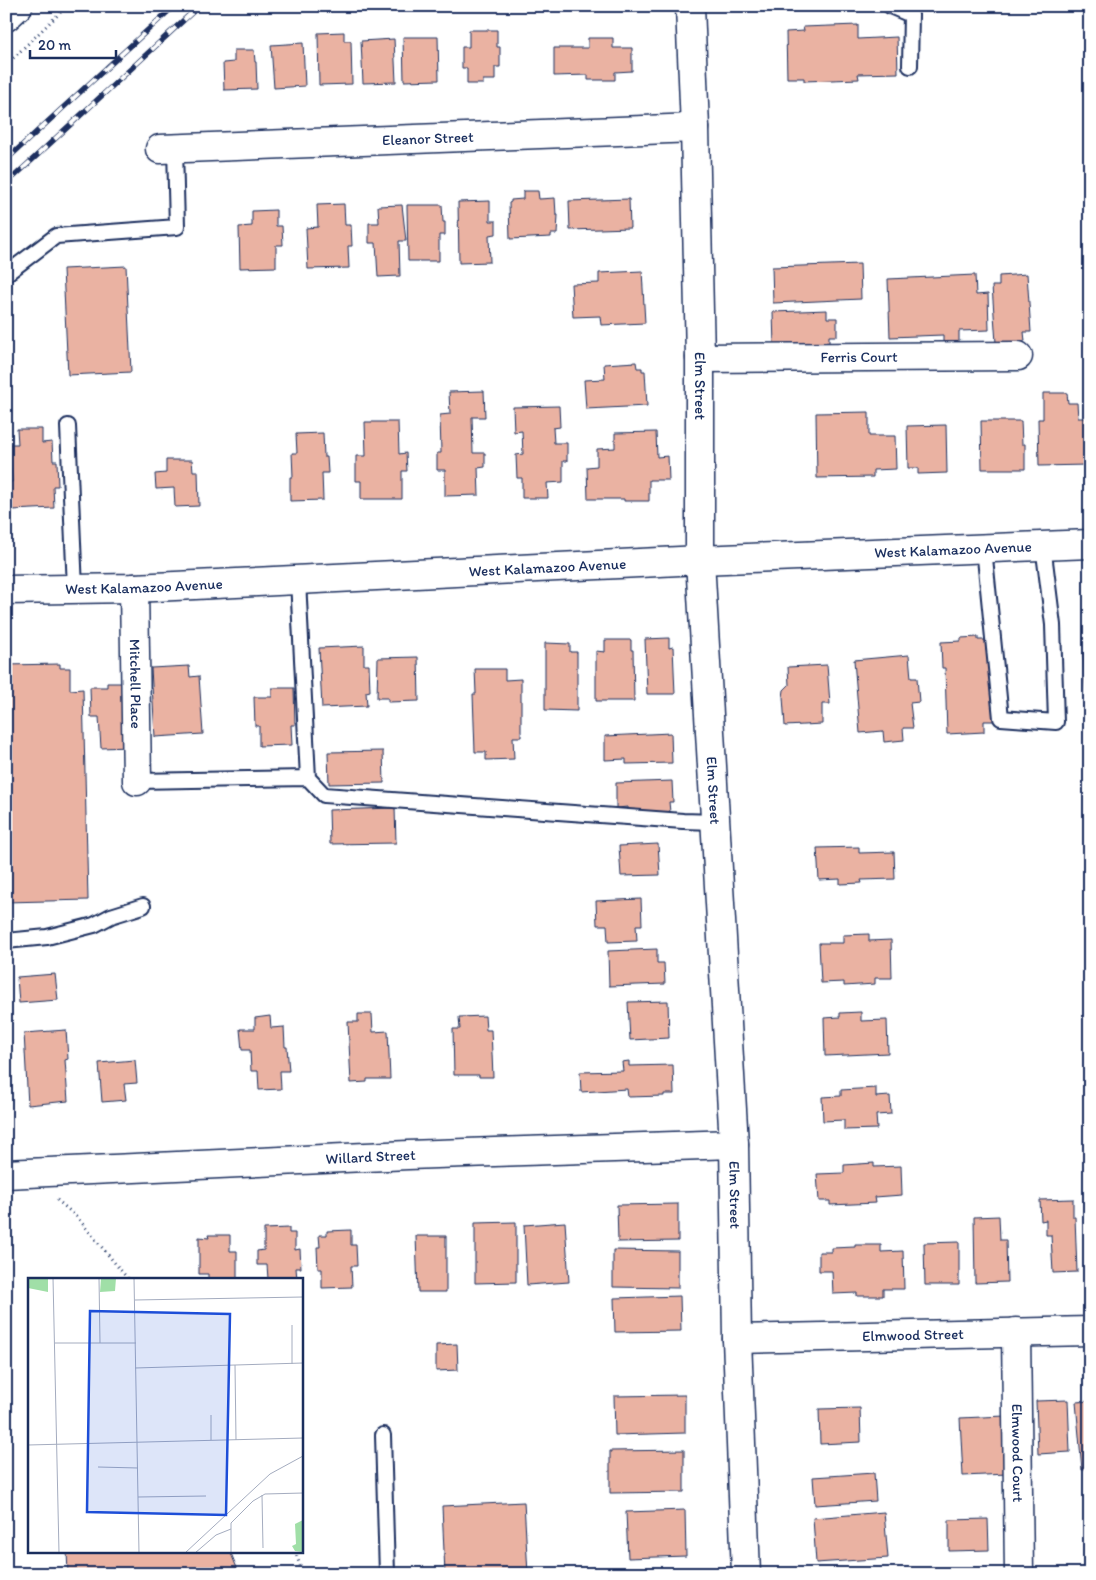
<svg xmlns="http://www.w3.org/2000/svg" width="1096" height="1580" viewBox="0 0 1096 1580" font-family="Itim,sans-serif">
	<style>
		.building { fill: #eab2a2; stroke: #1b2f5e }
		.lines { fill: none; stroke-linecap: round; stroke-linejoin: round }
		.service-casing { stroke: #1b2f5e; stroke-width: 18 }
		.minor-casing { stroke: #1b2f5e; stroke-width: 31 }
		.primary-casing { stroke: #1b2f5e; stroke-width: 31 }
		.path { stroke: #1b2f5e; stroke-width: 3; stroke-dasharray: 1 4; stroke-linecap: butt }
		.service { stroke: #fff; stroke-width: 14 }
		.minor { stroke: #fff; stroke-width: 28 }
		.primary { stroke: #fff; stroke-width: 28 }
		.rail-casing { stroke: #1b2f5e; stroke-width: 5.5 }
		.rail { stroke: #fff; stroke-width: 4; stroke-dasharray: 11; stroke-linecap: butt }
		.labels { text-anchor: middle; stroke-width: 5; stroke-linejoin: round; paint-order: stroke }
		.street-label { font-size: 15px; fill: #1b2f5e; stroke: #fff }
		.inset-road { fill: none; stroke: #a4acbf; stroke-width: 1 }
		.view { fill: #1d4ed8; fill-opacity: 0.15; stroke: #1d4ed8; stroke-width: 2.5 }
		.inset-edge { fill: none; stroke: #1b2f5e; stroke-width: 2.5 }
	</style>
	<rect width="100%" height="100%" fill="#fff"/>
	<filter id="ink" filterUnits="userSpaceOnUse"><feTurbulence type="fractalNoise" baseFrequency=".02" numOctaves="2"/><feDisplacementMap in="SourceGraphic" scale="10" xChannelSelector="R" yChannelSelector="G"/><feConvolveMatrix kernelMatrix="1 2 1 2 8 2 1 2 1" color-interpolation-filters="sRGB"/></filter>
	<g filter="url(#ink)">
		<path class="building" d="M858 25V39L897 37 898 73 858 74 859 79 804 81V78H787L786 32 804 31 803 27Z
			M469 30H497V47H500V67H495V80H483V84H467V68H462V47H469Z
			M344 32V41H351L352 84 319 85 318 33Z
			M403 37H438L439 80 404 81Z
			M588 38H613V48H632V71L615 72V80H588V75L554 76V48H588Z
			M394 39 396 82 363 83 361 41Z
			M303 43 305 86 274 88 271 45Z
			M234 50H254L255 62H256L257 89 224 90 223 63 234 62Z
			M523 191H538L539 199 555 198 556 215H558L557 234H551V237L510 239 509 203 511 202V200L523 199Z
			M629 199 630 228 570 230 569 201Z
			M490 201V221H496V234L489 235 490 262 459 263 458 202Z
			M344 204 345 225H351L352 246H348L349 268 308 269 306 228 318 227 317 205Z
			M402 205 406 241H399L400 276 378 277 376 243H369V223H379L378 206Z
			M407 205H442L443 222H445V235H439V261H408Z
			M276 210V226H282L283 245H276V267L240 268 239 227 252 226V211Z
			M860 264 861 299 773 303 772 267Z
			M126 266 131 372 68 375 63 269Z
			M642 271 645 323 601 325 600 316 573 317 571 284 599 283V273Z
			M1027 274 1031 332H1024L1025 341 996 343 992 286H999V276Z
			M975 275 976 295 988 294 989 330 959 331V342H943V335L890 337 888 279Z
			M827 310V318H837V336H829V345L774 347 773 312Z
			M636 362 637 368H642V371H645L647 406 586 409 584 380 605 379 604 364Z
			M484 391 485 417H472L473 453H485V467L478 468 479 495 445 496V470H437V453H441L440 415 450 414 449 392Z
			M1043 393H1067L1068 403H1077L1078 418H1086L1087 465 1039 466 1038 419H1043Z
			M559 406 560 427 553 428 554 443H567V461H563V482L547 483 548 498H522V478H517L516 455 523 454 522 431 514 432 513 407Z
			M869 412V436H895L896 469 873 470V477L817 478 816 413Z
			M981 421H1021L1022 444H1025V469H982Z
			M365 422H398L399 454 406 453 407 471H402V499H361V481H356V456H366Z
			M946 425 947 473 918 474V468H908L907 426Z
			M17 429H42V443L52 442 53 461H57L58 486H53L54 508 12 510 11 501H9L8 482H12L10 444H18Z
			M656 432 657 457 668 456 669 480H649V501H624V499H588L587 467 597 466V449L615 448V433Z
			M323 433 324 457H327L328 473H322L323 500 290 501V477H293L292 453H297L296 434Z
			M166 460H192L193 471H198L199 506 175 507 174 488 156 489 155 474 166 473Z
			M978 637V640H986V651L992 650 995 721H984V732L947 734 945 668H942L941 642 961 641V638Z
			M669 638V648L673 647 675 694H647L645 639Z
			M605 640H631V650H633L634 701H596V651L605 652Z
			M545 643 570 644V652H577V711L545 710Z
			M364 646V665H369L370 691 366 692 367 706 322 708 319 648Z
			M1083 653H1090V714L1087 715Z
			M909 655 911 678H917L919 702 910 703 913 728H903L904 740 884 742 883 731 860 733 854 660Z
			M418 657 419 701 388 702V698H377L378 658Z
			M60 664V668H70V690L83 689 88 900 6 902V665Z
			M827 665 830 704H822V724L785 726 783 697 784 690 789 685 788 667Z
			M189 666 190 677 199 676 203 734 155 737 151 668Z
			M475 669H505V680L521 679V737H513L514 759 486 760V752H475L473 694H476Z
			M107 683H130V747L101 748 99 717H91L90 687H107Z
			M272 688H294L295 725H291L292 745 259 746V726H255L254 697H272Z
			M671 733 672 763 626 764V759L605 760V736Z
			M383 751 384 783 329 784 328 752Z
			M672 781 673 802H669L670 812 628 813V807L616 808V783Z
			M395 808 396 843 330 844 329 810Z
			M658 844 660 875 621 876 619 846Z
			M859 847V853L894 852 895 879 861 880 862 883 840 884V879L819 880 817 848Z
			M641 899 642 925H636L637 941 608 942 607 925H597L596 901Z
			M869 934V941L891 940 892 978H875V984L844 986V982L821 983 819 943H843V935Z
			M657 949V963H664L665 984 609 986 608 951Z
			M55 974 58 1000 19 1003 17 977Z
			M668 1001 669 1038 630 1040 628 1002Z
			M861 1012V1021L887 1020 888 1053 825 1056 824 1018 840 1017V1013Z
			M358 1014H372L373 1032 388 1031 390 1079H367V1082L351 1083 348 1022H358Z
			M270 1016 271 1028 284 1027 285 1047H287L289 1071H280L281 1089 259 1090 258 1071H251L250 1050H242L240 1029H255V1018Z
			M485 1016 486 1030H491L493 1077H479V1075H454L453 1029H460L459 1017Z
			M66 1030 68 1059 65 1060 68 1101 28 1105 24 1033Z
			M135 1060 137 1083 124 1084 126 1100 102 1102 99 1063Z
			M629 1061V1066L673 1065 674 1094H664V1096L628 1097 627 1089 581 1092 580 1072 623 1071 622 1062Z
			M876 1088V1097L890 1096 891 1114 876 1115 877 1129 844 1130V1120L823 1121 822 1097 841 1096V1090Z
			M874 1163V1167L901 1166 902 1195 875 1197 876 1203 830 1205V1201H819L817 1174 844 1173V1165Z
			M1073 1199V1217H1075L1077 1272 1053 1273 1051 1235H1046V1220L1041 1221 1040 1200Z
			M678 1204V1241L618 1242 617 1205Z
			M999 1216 1000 1240H1006L1007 1282 975 1283 974 1217Z
			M516 1222V1282L475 1283V1223Z
			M565 1222 569 1282 527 1285 524 1225Z
			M289 1228V1233H295V1250L300 1249 301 1268H296L297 1279H268L267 1265H257V1251L264 1250V1229Z
			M351 1230V1245H356L357 1266H351L352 1287 322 1288V1269H318L317 1247H320L319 1235H327V1231Z
			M208 1235H230V1251H237V1279H208V1274H199V1237L209 1238Z
			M416 1236H446V1292H418Z
			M959 1242V1285H925L924 1243Z
			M855 1245H881V1252L903 1251 904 1289H883V1296H857V1293L833 1294 832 1271H819V1252H832V1248L855 1247Z
			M613 1250 678 1251V1288L613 1287Z
			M680 1296 681 1331 615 1332 614 1298Z
			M457 1344 458 1370 436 1371V1345Z
			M685 1395V1433L615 1435 614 1396Z
			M1068 1400 1070 1452 1038 1454 1036 1401Z
			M1090 1401V1469L1082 1470 1076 1402Z
			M860 1408 861 1442 820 1444 819 1409Z
			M1005 1416 1007 1474 963 1476 960 1418Z
			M684 1450V1492L610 1493V1451Z
			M874 1473 876 1501 815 1505 813 1477Z
			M524 1502 528 1574H445L442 1506Z
			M685 1510 686 1556 628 1558 626 1512Z
			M884 1512 888 1558 816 1563 813 1518Z
			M988 1519 989 1550 949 1551V1520Z
			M67 1551H230L237 1568 238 1574H68Z"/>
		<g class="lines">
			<g class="service-casing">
				<path id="service" d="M890 6 911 15 910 66
					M6 274 56 236 177 227 175 148
					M68 426 75 589
					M984 548 1001 718 1056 722 1053 625 1043 545
					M308 778 324 795 683 821 715 822
					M137 781 308 778 298 580
					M6 941 47 937 94 925 111 916 143 906
					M383 1435 387 1574"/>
			</g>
			<g class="minor-casing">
				<g id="minor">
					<path id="s1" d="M690 6 695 128 700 358V560L734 1144 737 1339 746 1574"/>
					<path id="s2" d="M160 149 695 128"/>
					<path id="s3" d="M700 358 1018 356"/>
					<path id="s4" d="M134 588 137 781"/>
					<path id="s5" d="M6 1174 408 1155 734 1144"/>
					<path id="s6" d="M1016 1332 1019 1574"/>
					<path id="s7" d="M737 1339 1090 1331"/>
				</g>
			</g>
			<g class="primary-casing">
				<g id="primary">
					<path d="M6 17 18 6"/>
					<path id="s8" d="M6 590 134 588 700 560 1090 544"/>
				</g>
			</g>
			<path class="path" d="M6 65 67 6
				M57 1200 77 1217 128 1279
				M295 1551 303 1574"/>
			<use href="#service" class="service"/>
			<use href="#minor" class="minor"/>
			<use href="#primary" class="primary"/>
			<g class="rail-casing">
				<path id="rail" d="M6 160 174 6
					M6 184 199 6"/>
			</g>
			<use href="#rail" class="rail"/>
		</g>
	</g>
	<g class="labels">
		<g class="street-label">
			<text dy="5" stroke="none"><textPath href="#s2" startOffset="268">Eleanor Street</textPath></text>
			<text dy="5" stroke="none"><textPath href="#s3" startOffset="159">Ferris Court</textPath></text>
			<text dy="5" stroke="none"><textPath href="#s1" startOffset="380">Elm Street</textPath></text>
			<text dy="5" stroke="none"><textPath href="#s8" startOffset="948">West Kalamazoo Avenue</textPath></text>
			<text dy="5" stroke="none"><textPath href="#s8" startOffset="542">West Kalamazoo Avenue</textPath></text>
			<text dy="5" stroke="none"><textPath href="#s8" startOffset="138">West Kalamazoo Avenue</textPath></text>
			<text dy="5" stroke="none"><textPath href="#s4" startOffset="96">Mitchell Place</textPath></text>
			<text dy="5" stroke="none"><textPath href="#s1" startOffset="785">Elm Street</textPath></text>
			<text dy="5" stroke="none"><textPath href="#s5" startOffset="365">Willard Street</textPath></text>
			<text dy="5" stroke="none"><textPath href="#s1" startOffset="1190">Elm Street</textPath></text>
			<text dy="5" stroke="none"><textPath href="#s7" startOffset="176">Elmwood Street</textPath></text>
			<text dy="5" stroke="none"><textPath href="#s6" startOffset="121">Elmwood Court</textPath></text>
		</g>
	</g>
	<g transform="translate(28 1278)">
		<rect width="275" height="275" fill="#fff"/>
		<path d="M0 0H20V14L0 10ZM73 0H88L87 13 72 14ZM275 242V274L267 273 264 268 268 266 267 246Z" fill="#a0dfa7"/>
		<path class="inset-road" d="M25 0 31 275M71 0 72 65M106 0 111 275M107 22 275 19M27 65H108M264 86V47M207 87 208 162M107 90 275 85M183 162V137M0 167 275 160M70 189 110 190M234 217 235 270M110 219 178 218M157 275 242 196 275 178M167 275 188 257 203 251M203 275V245L225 223 237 216 275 215"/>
		<path class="view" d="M62 33 202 36 198 237 59 234Z"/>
		<rect width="275" height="275" class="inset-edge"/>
	</g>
	<rect width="1096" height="1580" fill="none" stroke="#fff" stroke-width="25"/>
	<rect x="12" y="12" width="1071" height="1555" fill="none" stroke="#1b2f5e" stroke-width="2" filter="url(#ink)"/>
	<path d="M30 50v8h86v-8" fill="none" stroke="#1b2f5e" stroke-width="2.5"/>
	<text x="38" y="50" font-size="15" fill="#1b2f5e" stroke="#ffffff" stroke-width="4" paint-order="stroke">20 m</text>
</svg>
